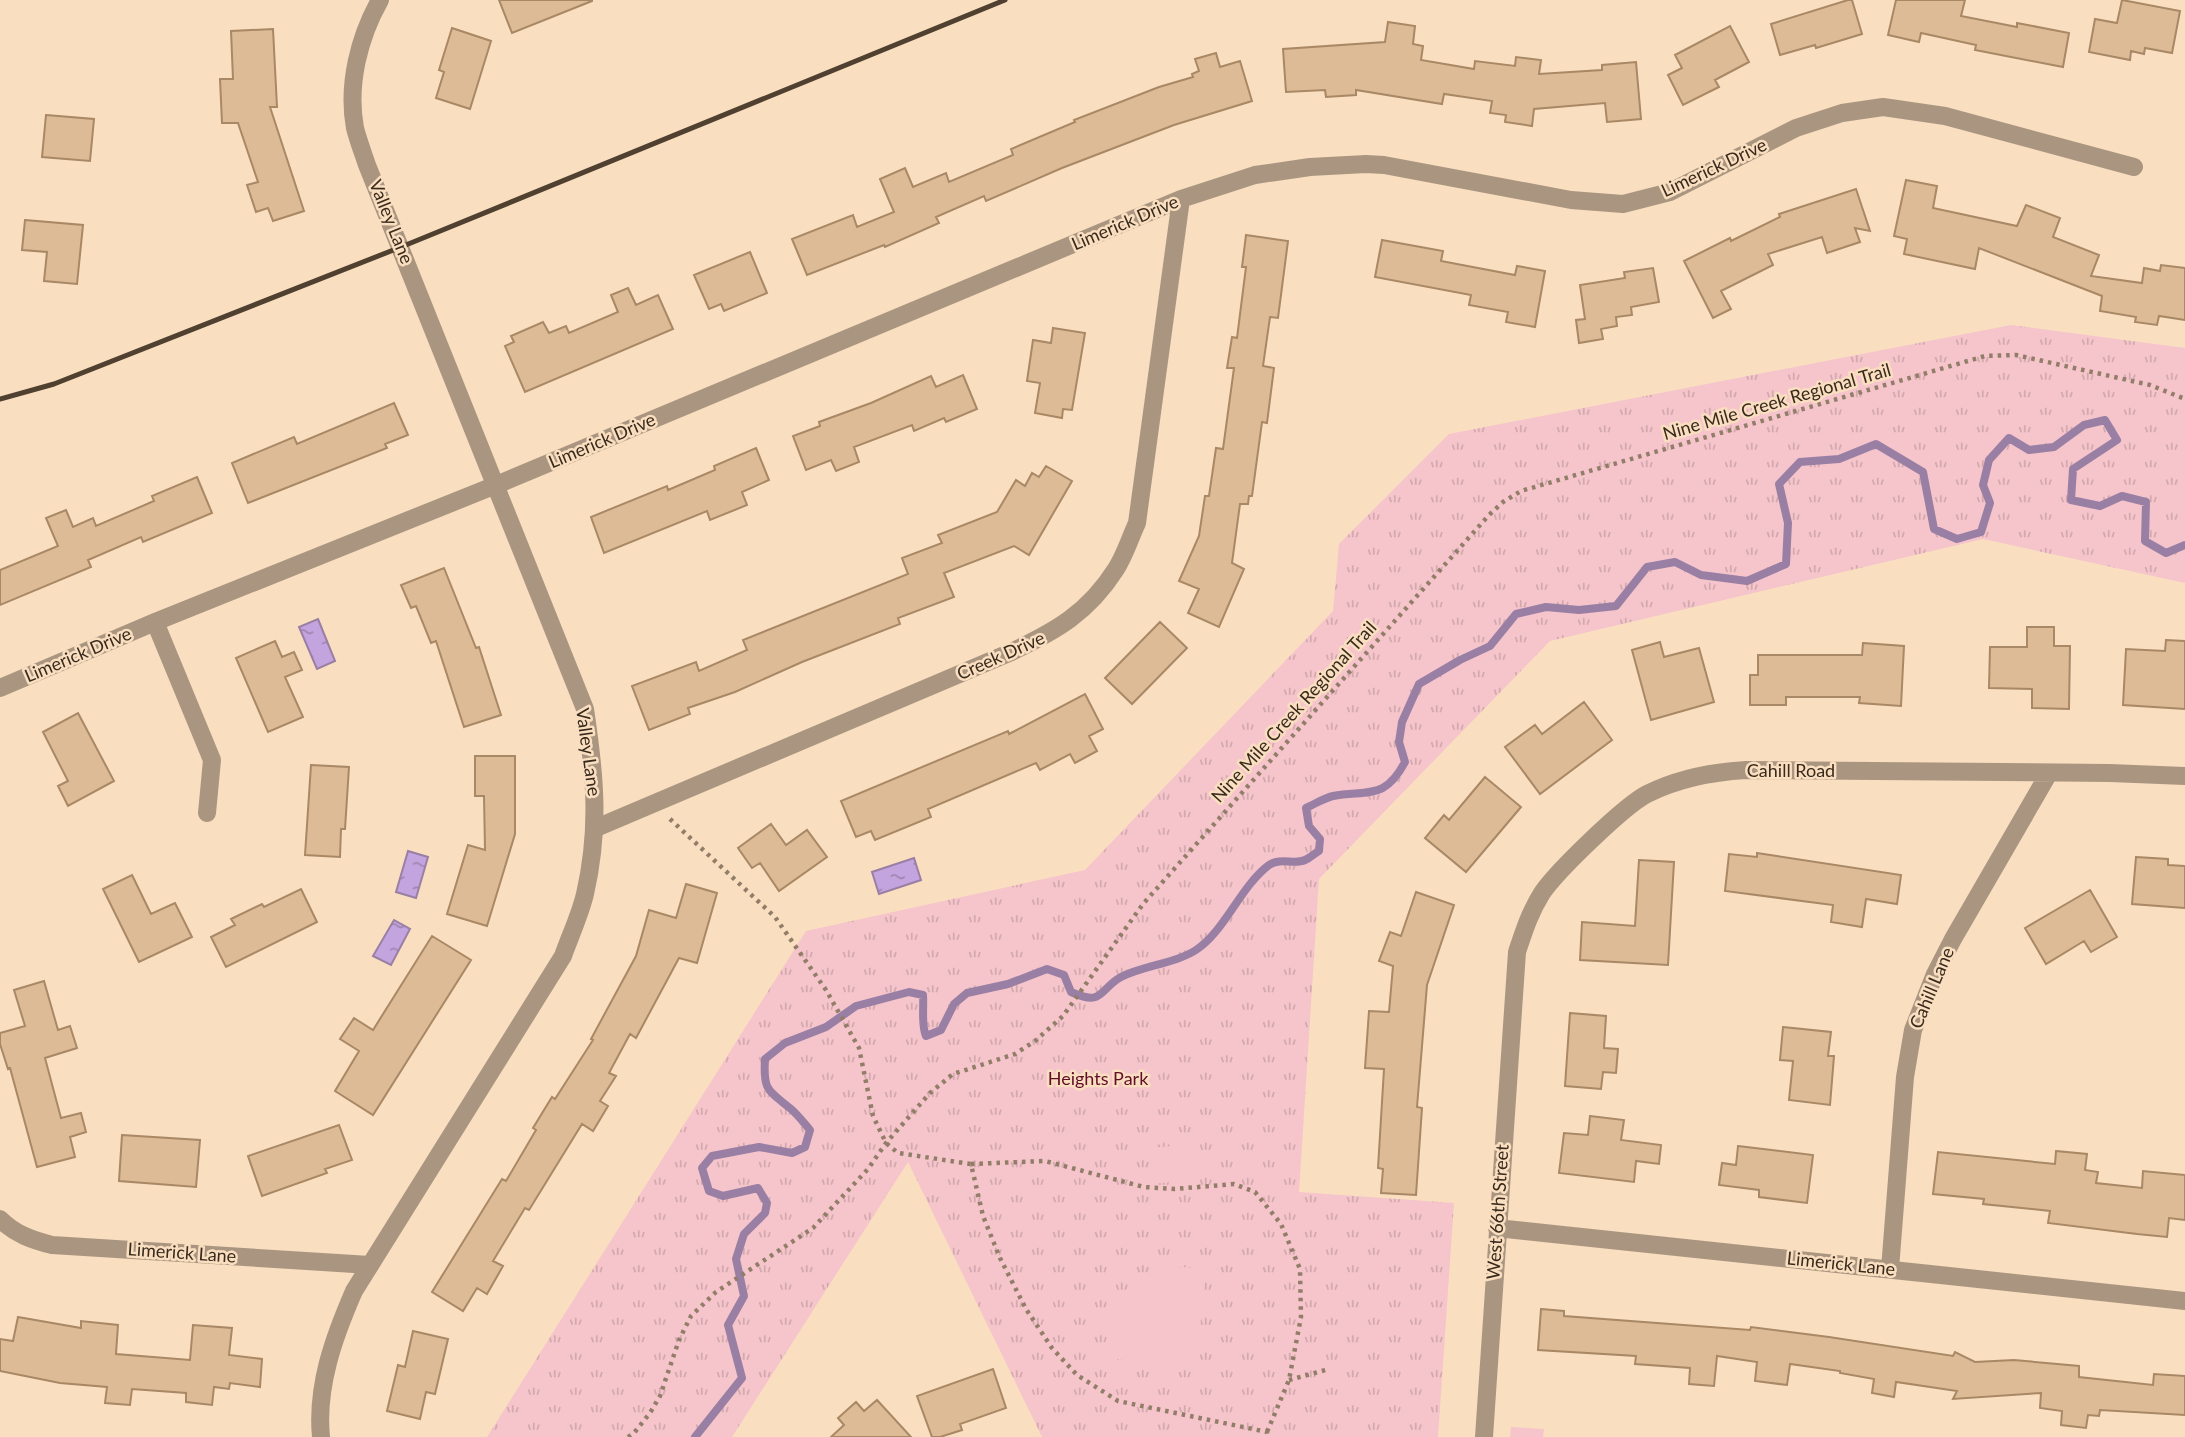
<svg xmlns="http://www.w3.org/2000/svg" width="2185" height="1437" viewBox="0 0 2185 1437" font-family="Lato,sans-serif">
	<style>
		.park { fill: url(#park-tufts) }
		.garden { fill: #f5c5cb }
		.water { fill: url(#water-ripples); stroke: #9a7fa4; stroke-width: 2 }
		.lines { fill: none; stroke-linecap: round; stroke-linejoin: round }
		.stream { stroke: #9a7fa4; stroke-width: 8 }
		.building { fill: #ddbb96; stroke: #a88865; stroke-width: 2 }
		.path { stroke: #927e68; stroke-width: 4.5; stroke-dasharray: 3.5 5; stroke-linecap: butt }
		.minor { stroke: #aa9680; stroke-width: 18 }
		.tertiary { stroke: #aa9680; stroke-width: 18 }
		.rail { stroke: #504030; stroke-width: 5 }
		.labels { text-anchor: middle; stroke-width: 5; stroke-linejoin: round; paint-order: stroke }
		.street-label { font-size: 18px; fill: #382a1c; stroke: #fadec0 }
		.park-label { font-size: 18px; fill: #620e28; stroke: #fadec0 }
	</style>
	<defs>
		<pattern id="park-tufts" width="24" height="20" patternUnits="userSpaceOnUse" patternTransform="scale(1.75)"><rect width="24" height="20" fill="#f5c5cb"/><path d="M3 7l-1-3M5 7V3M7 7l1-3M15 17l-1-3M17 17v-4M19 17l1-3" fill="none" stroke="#d3a9ae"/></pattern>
		<pattern id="water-ripples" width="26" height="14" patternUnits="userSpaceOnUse" patternTransform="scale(1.75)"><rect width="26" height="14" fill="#c4a4de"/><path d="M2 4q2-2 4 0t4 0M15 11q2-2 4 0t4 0" fill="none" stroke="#a086b3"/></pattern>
	</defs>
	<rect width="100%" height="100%" fill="#fadec0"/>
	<path class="park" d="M2011 325 2185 348V583L1983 539 1550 641 1319 879 1299 1192 1454 1203 1438 1437H1042L908 1162 732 1437H487L806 931 1085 870 1333 611 1339 544 1449 434Z"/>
	<path class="garden" d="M1200 1144 1202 1179 1151 1184 1148 1148Z
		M1183 1267 1206 1269 1196 1368 1107 1358C1111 1323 1125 1284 1161 1271 1168 1268 1176 1268 1183 1267Z
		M1511 1427 1544 1429 1543 1437H1510Z"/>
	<path class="water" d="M318 619 335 661 317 669 299 627Z
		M408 851 428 857 416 898 396 892Z
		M914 858 921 880 879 894 872 872Z
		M394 920 410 929 391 965 373 956Z"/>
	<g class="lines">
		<path class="stream" d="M695 1437 742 1378 728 1325 744 1296 736 1259 744 1234 765 1213 767 1203 758 1188 723 1196 709 1191 702 1168 712 1156 759 1147 792 1153 805 1147 810 1130C804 1123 798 1115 791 1109 768 1090 763 1091 765 1059L785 1043 826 1027 856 1006 909 992 923 995C924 1008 921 1025 926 1036L941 1030 954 1004 967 993 1008 984 1047 969 1064 975 1071 992C1104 1007 1099 989 1121 977 1144 965 1174 964 1196 950 1225 931 1240 887 1269 865 1281 857 1294 865 1305 860 1310 858 1315 853 1319 851L1320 839 1309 826 1306 808C1315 804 1324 798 1333 796 1369 790 1385 800 1405 762L1399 742 1402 722 1419 684 1460 660 1490 646 1516 614 1546 607 1579 610 1616 606 1647 567 1675 562 1701 575 1747 581 1786 564 1788 523 1779 484 1800 462 1839 459 1876 444 1923 472 1934 529 1957 539 1981 532 1990 503 1983 485 1989 460 2009 438 2029 450 2054 447 2084 425 2105 420 2117 440 2073 469 2071 500 2100 506 2122 496 2146 502 2145 541 2166 553 2185 545"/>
	</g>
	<path class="building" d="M499 0H592V1L512 33Z
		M1848 0H1852L1862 34 1816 48 1815 45 1780 55 1771 24Z
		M1896 0H1965L1961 16 2017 27V23L2069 33 2063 67 1975 50 1976 45 1921 33 1919 42 1888 35Z
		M2122 0 2180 11 2172 53 2145 48 2144 54 2131 51 2130 60 2089 52 2095 19 2117 23Z
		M1388 22 1415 26 1413 44 1423 46 1421 60 1474 69 1475 61 1515 66 1516 57 1541 60 1539 74 1602 70V65L1636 62 1641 119 1607 122 1605 103 1534 109 1532 126 1505 122 1506 115 1490 113 1492 101 1444 94 1442 104 1356 90V95L1326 97 1325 90 1286 92 1283 49 1385 42Z
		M1730 26 1749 62 1715 80 1719 87 1683 105 1668 75 1682 68 1675 55Z
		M452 28 491 41 470 109 436 98 444 72 439 70Z
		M273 29 277 107H270L304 211 273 221 268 208 256 212 247 185 258 182 238 123H222L220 79H233L231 31Z
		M1216 53 1220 67 1240 61 1252 101 1174 125 1062 168 986 201 984 196 936 217 939 223 885 247 884 245 807 275 792 239 853 215 857 227 894 212 880 179 905 168 913 187 946 173 949 182 1013 155 1011 149 1075 122 1074 120 1159 87 1193 77 1192 74 1199 71 1195 59Z
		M46 115 94 119 90 161 42 157Z
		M1906 180 1937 186 1933 208 2017 226 2026 205 2060 218 2053 237 2099 255 2091 276 2142 283 2144 268 2160 271 2161 265 2185 268V320L2159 316 2157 325 2135 322 2136 317 2100 311 2102 296 1979 248 1975 269 1904 254 1907 239 1894 236Z
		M1856 189 1870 231 1855 228 1860 242 1827 253 1822 237 1768 254 1773 265 1721 291 1731 309 1713 318 1684 261 1730 238 1731 241 1780 217 1779 214Z
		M25 220 83 225 77 284 44 281 47 252 22 250Z
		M1246 235 1288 241 1278 318 1270 317 1263 366 1274 368 1267 423 1262 422 1252 496H1249L1248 504H1240L1232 563 1244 569 1219 627 1188 613 1199 589 1179 581 1199 536 1205 496H1209L1216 448 1223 449 1234 368H1227L1232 337 1237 338 1246 267H1242Z
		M1382 240 1443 251 1441 261 1515 275 1517 266 1545 271 1535 327 1506 322 1508 312 1469 305 1471 295 1375 277Z
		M750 252 767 293 724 311 721 304 709 309 694 275Z
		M1653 268 1659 302 1631 307 1632 315 1616 317 1617 326 1601 329 1603 339 1579 343 1576 320 1585 319 1580 285 1625 278 1624 272Z
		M628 288 636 305 658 295 673 329 525 392 505 346 514 342 511 336 543 322 549 333 566 326 569 333 618 312 611 295Z
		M1053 328 1085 333 1072 410 1063 409 1062 418 1035 413 1040 383 1027 381 1033 340 1051 343Z
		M963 375 977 409 946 422 944 418 914 431 912 425 854 447 859 462 836 471 831 460 806 470 793 436 820 426 819 422 871 403 931 376 936 387Z
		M394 403 408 435 385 444 387 448 248 503 232 463 294 437 297 444Z
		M756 448 769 480 742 492 747 505 710 520 707 511 604 553 591 517 667 486 668 490 715 470 714 466Z
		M1046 466 1072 481 1029 555 1014 546 944 573 954 597 898 618 900 624 802 662 735 692 688 708 690 714 649 730 632 686 696 662 699 671 747 650 743 640 908 574 902 558 942 543 938 535 997 512 1016 480 1025 486 1032 473 1039 477Z
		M197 477 212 513 143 542 141 537 88 560 91 567 0 605V570L58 546 46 518 66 510 73 527 93 518 96 526 154 501 152 496Z
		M444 568 476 648 479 647 501 715 464 727 436 641 431 643 416 606 411 608 401 585Z
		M1160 622 1187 648 1132 704 1105 678Z
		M2027 627H2054V646H2070L2069 709 2032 708V689L1989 688 1990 647H2027Z
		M2166 640 2185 641V709L2123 705 2126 649 2165 651Z
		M275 641 282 657 294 652 302 670 285 677 303 717 268 732 236 658Z
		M1660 642 1664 657 1699 648 1714 702 1651 720 1632 650Z
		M1863 643 1904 646 1901 706 1859 703 1860 697H1786V705H1750V675H1758V655H1862Z
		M1085 694 1103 729 1089 736 1097 751 1075 763 1070 754 1040 770 1036 763 928 809 931 817 875 840 871 831 856 837 841 801 1008 731 1009 734Z
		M1584 702 1612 740 1540 794 1505 747 1535 725 1542 734Z
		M78 713 114 781 68 806 58 786 68 781 43 732Z
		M475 756H515V834L487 926 447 914 468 845 485 850 484 796H475Z
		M311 765 349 767 345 829H341L340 857 305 855Z
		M1485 777 1521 807 1466 872 1425 838 1444 815 1449 820Z
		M771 824 786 845 807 830 827 857 779 891 760 863 752 868 738 848Z
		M1757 853 1901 875 1897 904 1866 899 1862 927 1831 922 1833 905 1725 891 1729 854 1757 857Z
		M2136 857 2168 859V865L2185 866V908L2132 904Z
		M1639 860 1674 862 1668 965 1580 960 1582 922 1635 926Z
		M132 875 151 914 175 903 192 937 139 962 103 889Z
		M686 884 717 893 697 963 679 958 636 1038 630 1034 609 1073 616 1076 600 1101 608 1106 593 1131 582 1124 529 1210 525 1208 493 1261 503 1266 487 1294 477 1288 463 1311 432 1292 502 1179 506 1181 536 1130 533 1128 552 1097 555 1099 593 1040 591 1039 636 956 649 910 676 918Z
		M301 889 317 922 226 967 211 937 235 925 231 919 262 904 264 907Z
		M2090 890 2117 937 2091 952 2084 941 2046 964 2025 928Z
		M1416 892 1454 905 1427 985 1417 1107 1422 1108 1416 1195 1381 1193 1383 1169 1378 1168 1384 1069 1365 1068 1369 1011 1389 1012 1393 966 1379 961 1390 932 1401 936Z
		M432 936 471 960 373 1115 335 1091 359 1051 340 1039 354 1018 373 1030Z
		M44 981 58 1030 70 1026 77 1048 45 1058 61 1118 81 1113 86 1132 70 1137 75 1157 37 1167 10 1068 8 1069 0 1044V1033L25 1026 14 990Z
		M1570 1013 1606 1016 1604 1048 1618 1049 1616 1073 1603 1072 1601 1089 1565 1086Z
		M1783 1027 1831 1032 1828 1056H1834L1830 1105 1789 1100 1793 1061 1780 1060Z
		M1590 1116 1624 1120 1621 1140 1661 1145 1659 1164 1636 1161 1634 1182 1559 1173 1564 1133 1588 1135Z
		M339 1125 352 1160 325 1169 327 1173 262 1196 248 1156Z
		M122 1135 200 1140 196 1187 119 1181Z
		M1738 1146 1813 1155 1807 1203 1759 1197V1190L1719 1185 1722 1163 1736 1165Z
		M2056 1151 2087 1154 2085 1170 2098 1172 2096 1183 2142 1188 2143 1171 2185 1175V1220L2169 1218 2167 1237 2137 1234 2048 1223 2050 1211 1983 1204 1984 1199 1933 1194 1938 1152 2055 1164Z
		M1541 1309 1564 1311V1316L1750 1330 1751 1327 1829 1337 1953 1356 1955 1352 1975 1362 2014 1360 2079 1366V1377L2153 1385 2154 1374 2185 1376V1415L2100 1410 2099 1416 2088 1415 2086 1428 2061 1425 2062 1411 2040 1408 2041 1393 1953 1399 1957 1391 1896 1382 1894 1397 1872 1393 1874 1379 1840 1373V1371L1790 1364 1787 1385 1755 1381 1757 1362 1717 1356 1714 1386 1689 1384 1690 1368 1635 1364 1636 1356 1538 1350Z
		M18 1317 81 1328V1321L118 1325 116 1354 190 1360 193 1325 232 1328 229 1355 262 1359 260 1387 230 1383 229 1389 214 1387 212 1405 186 1402V1393L132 1389 130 1405 105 1403 107 1387 60 1383 0 1371V1339L13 1341Z
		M413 1331 448 1339 435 1394 426 1392 420 1419 387 1411 398 1365 405 1367Z
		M993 1369 1006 1408 960 1424 962 1430 940 1437H932L917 1396Z
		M877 1400 911 1437H831L844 1425 838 1418 856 1402 864 1411Z"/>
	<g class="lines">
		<path class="path" d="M670 819 775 917 826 990 859 1048 873 1116 886 1143 898 1153 971 1164 983 1216 1000 1258 1026 1309 1052 1348 1077 1375 1118 1401 1267 1432V1437
			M971 1164 1045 1161 1144 1187 1175 1189 1234 1184 1255 1192 1281 1224 1300 1269 1301 1317 1289 1380 1267 1432
			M1289 1380 1329 1369
			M628 1437 634 1433 650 1413 660 1396 679 1340 691 1316 716 1292 813 1228 868 1169 886 1143 930 1093 953 1074 1015 1054 1035 1041 1063 1016 1143 904 1489 515 1503 502 1521 491 1985 356 2016 355 2150 385 2185 399"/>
		<path class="minor" d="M155 622 212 760 207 813
			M0 688 155 622 496 485 1181 199 1255 175 1310 167 1366 164 1384 165 1571 200 1623 204 1670 192 1796 128 1842 113 1883 107 1945 116 2134 167
			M596 828 1009 653C1056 631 1088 613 1116 569 1125 555 1130 538 1137 523L1181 199
			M0 1219C15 1234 32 1240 52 1245L370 1265
			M1497 1228 2185 1301
			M1890 1269 1905 1077 1913 1030 1935 974 1953 939 2049 773
			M1484 1437 1517 952C1524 931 1530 912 1542 893 1557 871 1624 806 1647 794 1679 778 1711 772 1746 770L2110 773 2185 776"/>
		<path class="tertiary" d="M321 1437C316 1386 334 1337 354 1291L563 956C570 936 580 915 585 894 600 828 595 775 585 709L367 165C363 153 358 140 355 128 347 85 359 37 380 0"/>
		<path class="rail" d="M0 399 54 384 401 247 1005 0"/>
	</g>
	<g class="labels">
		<g class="street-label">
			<text transform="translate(1714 168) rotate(-25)" y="6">Limerick Drive</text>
			<text transform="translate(391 222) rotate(68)" y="6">Valley Lane</text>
			<text transform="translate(1125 223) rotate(-23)" y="6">Limerick Drive</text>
			<text transform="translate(1777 402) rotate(-16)" y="6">Nine Mile Creek Regional Trail</text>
			<text transform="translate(602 441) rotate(-23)" y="6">Limerick Drive</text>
			<text transform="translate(78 655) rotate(-23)" y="6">Limerick Drive</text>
			<text transform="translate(1001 656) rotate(-24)" y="6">Creek Drive</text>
			<text transform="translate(1294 712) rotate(-48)" y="6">Nine Mile Creek Regional Trail</text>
			<text transform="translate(588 752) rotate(82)" y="6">Valley Lane</text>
			<text x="1791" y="777">Cahill Road</text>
			<text transform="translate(1932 988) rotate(-67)" y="6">Cahill Lane</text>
			<text transform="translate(1498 1212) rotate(-86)" y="6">West 66th Street</text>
			<text transform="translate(182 1253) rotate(4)" y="6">Limerick Lane</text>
			<text transform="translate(1841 1264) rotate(6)" y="6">Limerick Lane</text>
		</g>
		<g class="park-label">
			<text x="1098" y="1085">Heights Park</text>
		</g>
	</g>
</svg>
